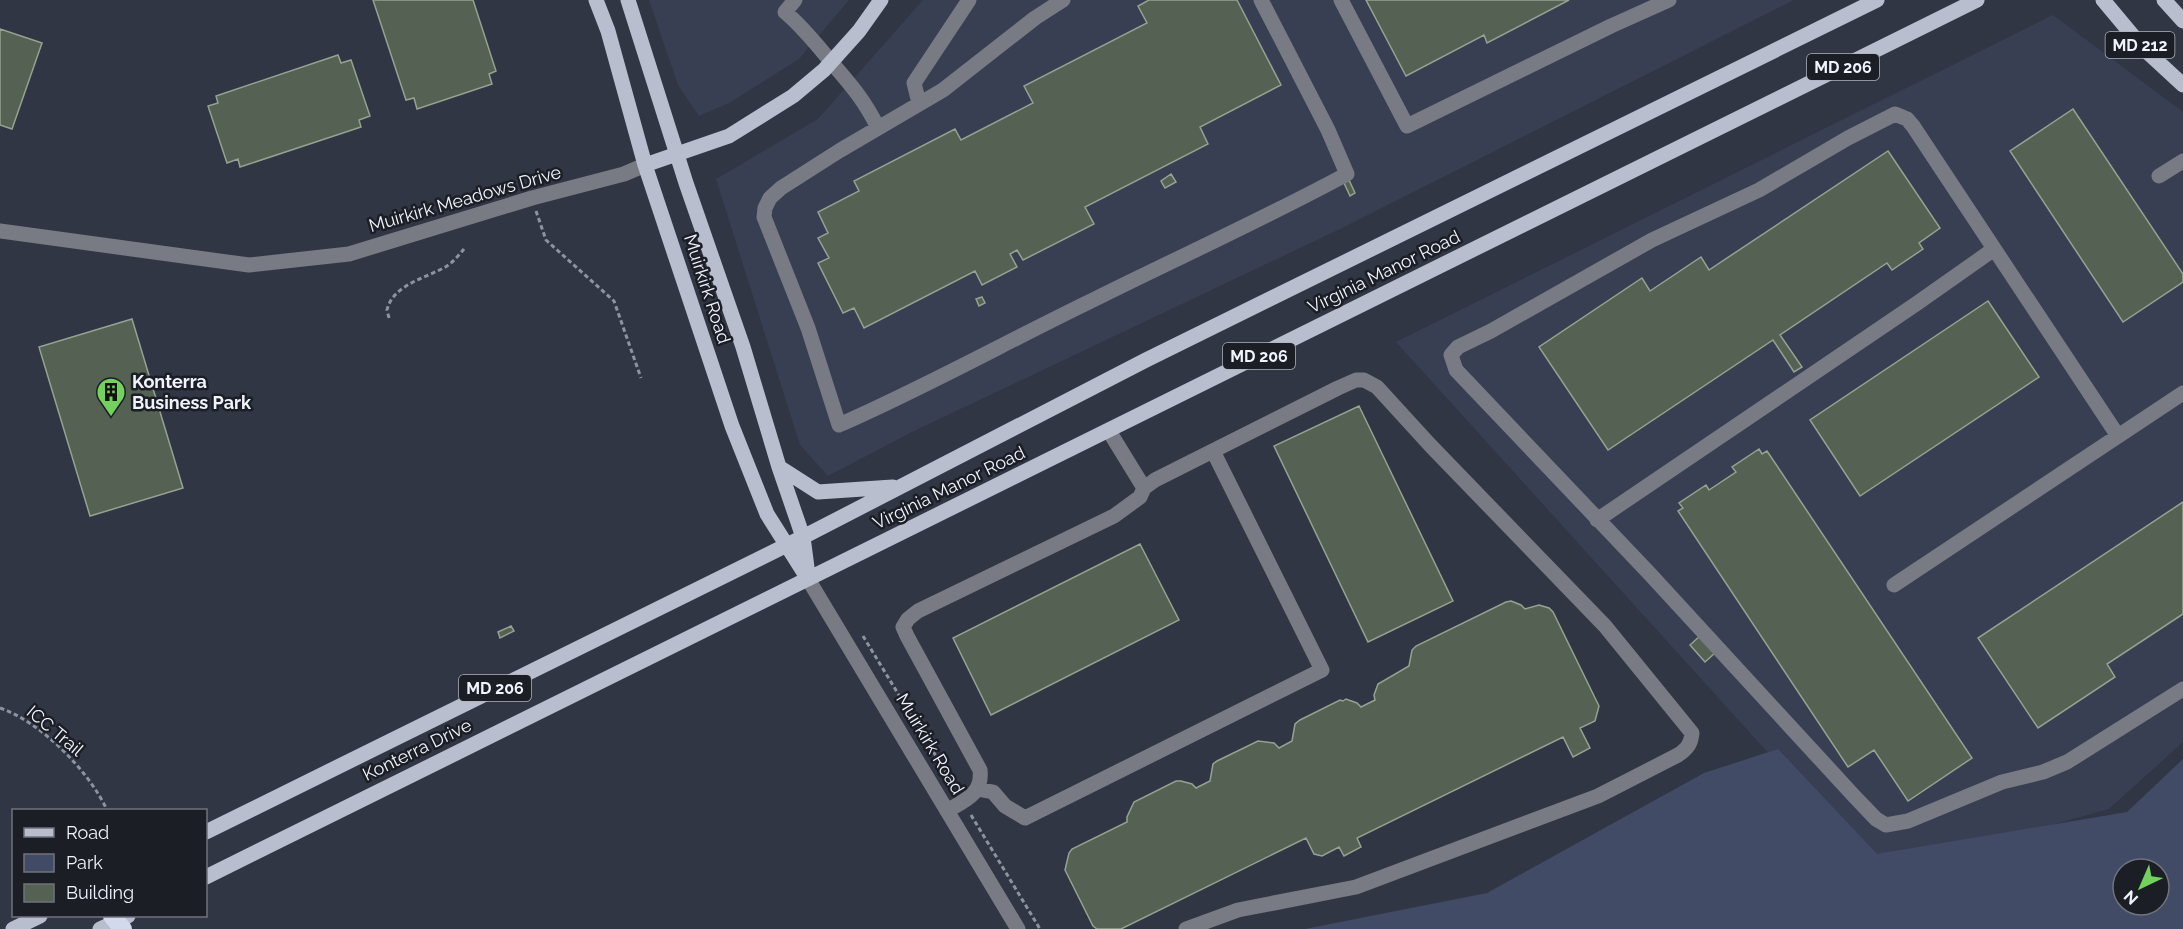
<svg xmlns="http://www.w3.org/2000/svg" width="2183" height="929" viewBox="0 0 2183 929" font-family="Raleway,sans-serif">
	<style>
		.built { fill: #383f53 }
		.green { fill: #424b66; fill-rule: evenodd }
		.building { fill: #556152; stroke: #95a292; stroke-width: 1.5 }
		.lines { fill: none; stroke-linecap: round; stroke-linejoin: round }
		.path { stroke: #8f93a0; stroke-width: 3; stroke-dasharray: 4.5 3; stroke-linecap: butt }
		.minor { stroke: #787b83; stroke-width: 15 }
		.major { stroke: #b8bece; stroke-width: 15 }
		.highway { stroke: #d2d9ec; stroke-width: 18 }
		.labels { text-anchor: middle; stroke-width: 5; stroke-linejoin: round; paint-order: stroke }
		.shield { fill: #1b1e25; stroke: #afb3bc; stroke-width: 1.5 }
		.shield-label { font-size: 16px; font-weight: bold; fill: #eff3fd }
		.street-label { font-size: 18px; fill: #eff3fd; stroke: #1b1e25 }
		.poi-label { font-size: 18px; font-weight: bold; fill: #eff3fd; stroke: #1b1e25; text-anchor: start }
	</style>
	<rect width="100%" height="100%" fill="#313645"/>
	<path class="built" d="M649 0H849L799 59 729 103 699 116 678 85Z
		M923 0H1794L1340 229 914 431 828 476 800 445 716 179 818 119Z
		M2053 15 2183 112V742L2109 809 1877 873 1396 342Z"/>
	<path class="green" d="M1778 749 1877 854 2127 812 2183 759V929H1305L1487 893 1704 773ZM2123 869H2159V905H2123Z"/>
	<path class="building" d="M373 0H473L496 71 489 74 492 84 417 109 414 98 406 100Z
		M1149 0H1237L1281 85 1200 127 1208 144 1085 207 1094 224 1023 260 1017 250 1010 254 1017 267 982 285 975 271 864 328 854 308 843 313 818 263 829 258 818 238 828 233 818 212 859 191 854 181 955 129 961 140 1033 103 1024 86 1147 23 1138 6Z
		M1366 0H1569L1487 43 1484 35 1406 76Z
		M0 29 42 43 12 129 0 125Z
		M338 55 341 63 351 60 370 116 359 120 361 127 240 167 238 159 227 163 208 106 218 103 216 96Z
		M2073 109 2183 274V282L2123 322 2010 151Z
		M1888 151 1940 228 1919 243 1923 249 1892 270 1887 263 1780 335 1802 367 1794 372 1773 340 1608 450 1539 347 1642 278 1650 291 1701 257 1709 270Z
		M1171 174 1176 182 1165 188 1161 181Z
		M1349 180 1355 193 1350 196 1344 183Z
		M982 297 985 303 979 306 976 299Z
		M1988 301 2039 377 1860 496 1810 420Z
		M132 319 183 488 90 516 39 347Z
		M1359 406 1453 601 1368 642 1274 446Z
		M1759 449 1762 454 1767 451 1972 758 1908 801 1874 750 1848 767 1678 511 1683 508 1679 503 1706 485 1709 490 1736 472 1732 467Z
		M2183 502V614L2107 664 2115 677 2038 728 1978 638Z
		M1140 544 1179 620 991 715 953 638Z
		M1511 601 1521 605 1525 609 1539 605 1549 608 1553 612 1599 706 1595 721 1580 728 1590 748 1573 757 1563 737 1357 838 1361 847 1344 856 1339 847 1322 856 1314 854 1306 838 1121 929H1097L1093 926 1065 870 1069 853 1072 849 1127 822V817L1134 802 1176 781H1181L1192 784 1196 788 1210 781 1213 764 1217 761 1258 741 1274 743 1279 748 1292 741 1295 724 1300 720 1340 700 1343 701 1346 699 1357 703 1361 707 1375 700 1374 695 1378 684 1409 666 1412 650 1416 646 1506 602Z
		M511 626 514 631 500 638 498 632Z
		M1701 635 1716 652 1705 662 1690 645Z"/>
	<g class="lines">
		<path class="path" d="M536 211 546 240 614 301 641 378
			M389 318 387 310C393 284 427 278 447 266 453 262 459 255 464 249
			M863 636 956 789
			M0 708C41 722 89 771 107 810
			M971 815 1040 929"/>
		<path class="minor" d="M795 0 785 12C803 27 817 45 832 63 851 85 865 101 878 128
			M1063 0 1035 18 943 90 839 151 781 188 770 198 765 208 764 217 808 328 839 425C926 387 1008 341 1093 300 1177 258 1264 219 1347 174L1328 130 1261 0
			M1341 0 1407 126 1611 26 1669 0
			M919 103 914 83 969 0
			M2159 176 2183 161
			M0 231 249 265 349 254 532 198 624 174 645 165
			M1109 431 1144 488
			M2118 436 1913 126 1907 119 1895 114 1848 138 1759 190 1652 240 1491 331 1458 347 1451 355 1456 370 1649 573 1854 796 1876 819 1886 825 1908 821 2002 782 2043 772 2067 762 2183 689
			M1597 520 1916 304 1994 249
			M808 579 1018 929
			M1894 585 2183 393
			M977 789 993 792 1005 806 1025 818 1322 670 1213 451
			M947 811C965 800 983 794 980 770L907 636 903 627 908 619 918 611 1114 516 1140 497 1144 488 1155 480 1338 388 1356 380H1364L1377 387 1430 445 1605 626 1692 733C1691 744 1687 749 1678 755L1598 796 1356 887 1238 910 1186 929"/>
		<path class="major" d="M596 0 608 31 645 165 732 426 767 514 808 579
			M628 0 686 183 743 347 779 467 803 537 808 575
			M2103 0 2144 49 2183 85
			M2164 0 2183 21
			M645 165 729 136 793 96 824 70 859 31 881 0
			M779 467 818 492 893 487
			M206 832 803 537 1146 360 1877 0
			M206 877 1977 0
			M13 929 40 916
			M100 929 128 916"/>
		<path class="highway" d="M112 916 123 929"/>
	</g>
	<defs>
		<g id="building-pin" transform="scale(1.5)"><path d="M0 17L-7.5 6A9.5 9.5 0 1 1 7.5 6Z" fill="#72d25d" stroke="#1b1e25"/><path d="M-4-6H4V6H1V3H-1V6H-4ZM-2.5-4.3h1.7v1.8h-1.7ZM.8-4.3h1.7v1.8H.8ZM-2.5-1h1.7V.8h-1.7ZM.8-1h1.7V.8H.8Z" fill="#111"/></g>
	</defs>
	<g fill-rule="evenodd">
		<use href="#building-pin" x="111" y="392"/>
	</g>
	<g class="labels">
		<g class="shield">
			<rect x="2105.5" y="32" width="69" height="26" rx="4.5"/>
			<rect x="1807" y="54" width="72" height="26" rx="4.5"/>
			<rect x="1223" y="343" width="72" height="26" rx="4.5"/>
			<rect x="459" y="675" width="72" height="26" rx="4.5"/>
		</g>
		<g class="shield-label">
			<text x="2140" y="51">MD 212</text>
			<text x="1843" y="73">MD 206</text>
			<text x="1259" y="362">MD 206</text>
			<text x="495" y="694">MD 206</text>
		</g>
		<g class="street-label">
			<text transform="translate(465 199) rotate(-16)" y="6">Muirkirk Meadows Drive</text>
			<text transform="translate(1384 272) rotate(-26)" y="6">Virginia Manor Road</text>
			<text transform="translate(707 289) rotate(72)" y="6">Muirkirk Road</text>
			<text transform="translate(949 488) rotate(-26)" y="6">Virginia Manor Road</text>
			<text transform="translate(55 731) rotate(40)" y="6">ICC Trail</text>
			<text transform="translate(930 744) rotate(59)" y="6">Muirkirk Road</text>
			<text transform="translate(417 750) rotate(-26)" y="6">Konterra Drive</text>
		</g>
		<g class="poi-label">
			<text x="132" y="388">Konterra<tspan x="132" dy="21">Business Park</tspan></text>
		</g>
	</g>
	<rect x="12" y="809" width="195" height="108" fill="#1b1e25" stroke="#70737b" stroke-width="1.5"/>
	<rect x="24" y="828" width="30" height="9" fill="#b8bece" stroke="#70737b" stroke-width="1.5"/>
	<text x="66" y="839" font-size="18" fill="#eff3fd">Road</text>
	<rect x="24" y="854" width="30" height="18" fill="#424b66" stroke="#70737b" stroke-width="1.5"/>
	<text x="66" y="869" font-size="18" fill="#eff3fd">Park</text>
	<rect x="24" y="884" width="30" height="18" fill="#556152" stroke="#70737b" stroke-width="1.5"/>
	<text x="66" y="899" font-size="18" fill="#eff3fd">Building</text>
	<g transform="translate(2141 887) rotate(224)"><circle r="28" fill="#1b1e25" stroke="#70737b" stroke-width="1.5"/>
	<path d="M0-4.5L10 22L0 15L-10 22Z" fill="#72d25d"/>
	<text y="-9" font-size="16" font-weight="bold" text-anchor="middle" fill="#eff3fd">N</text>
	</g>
</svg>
